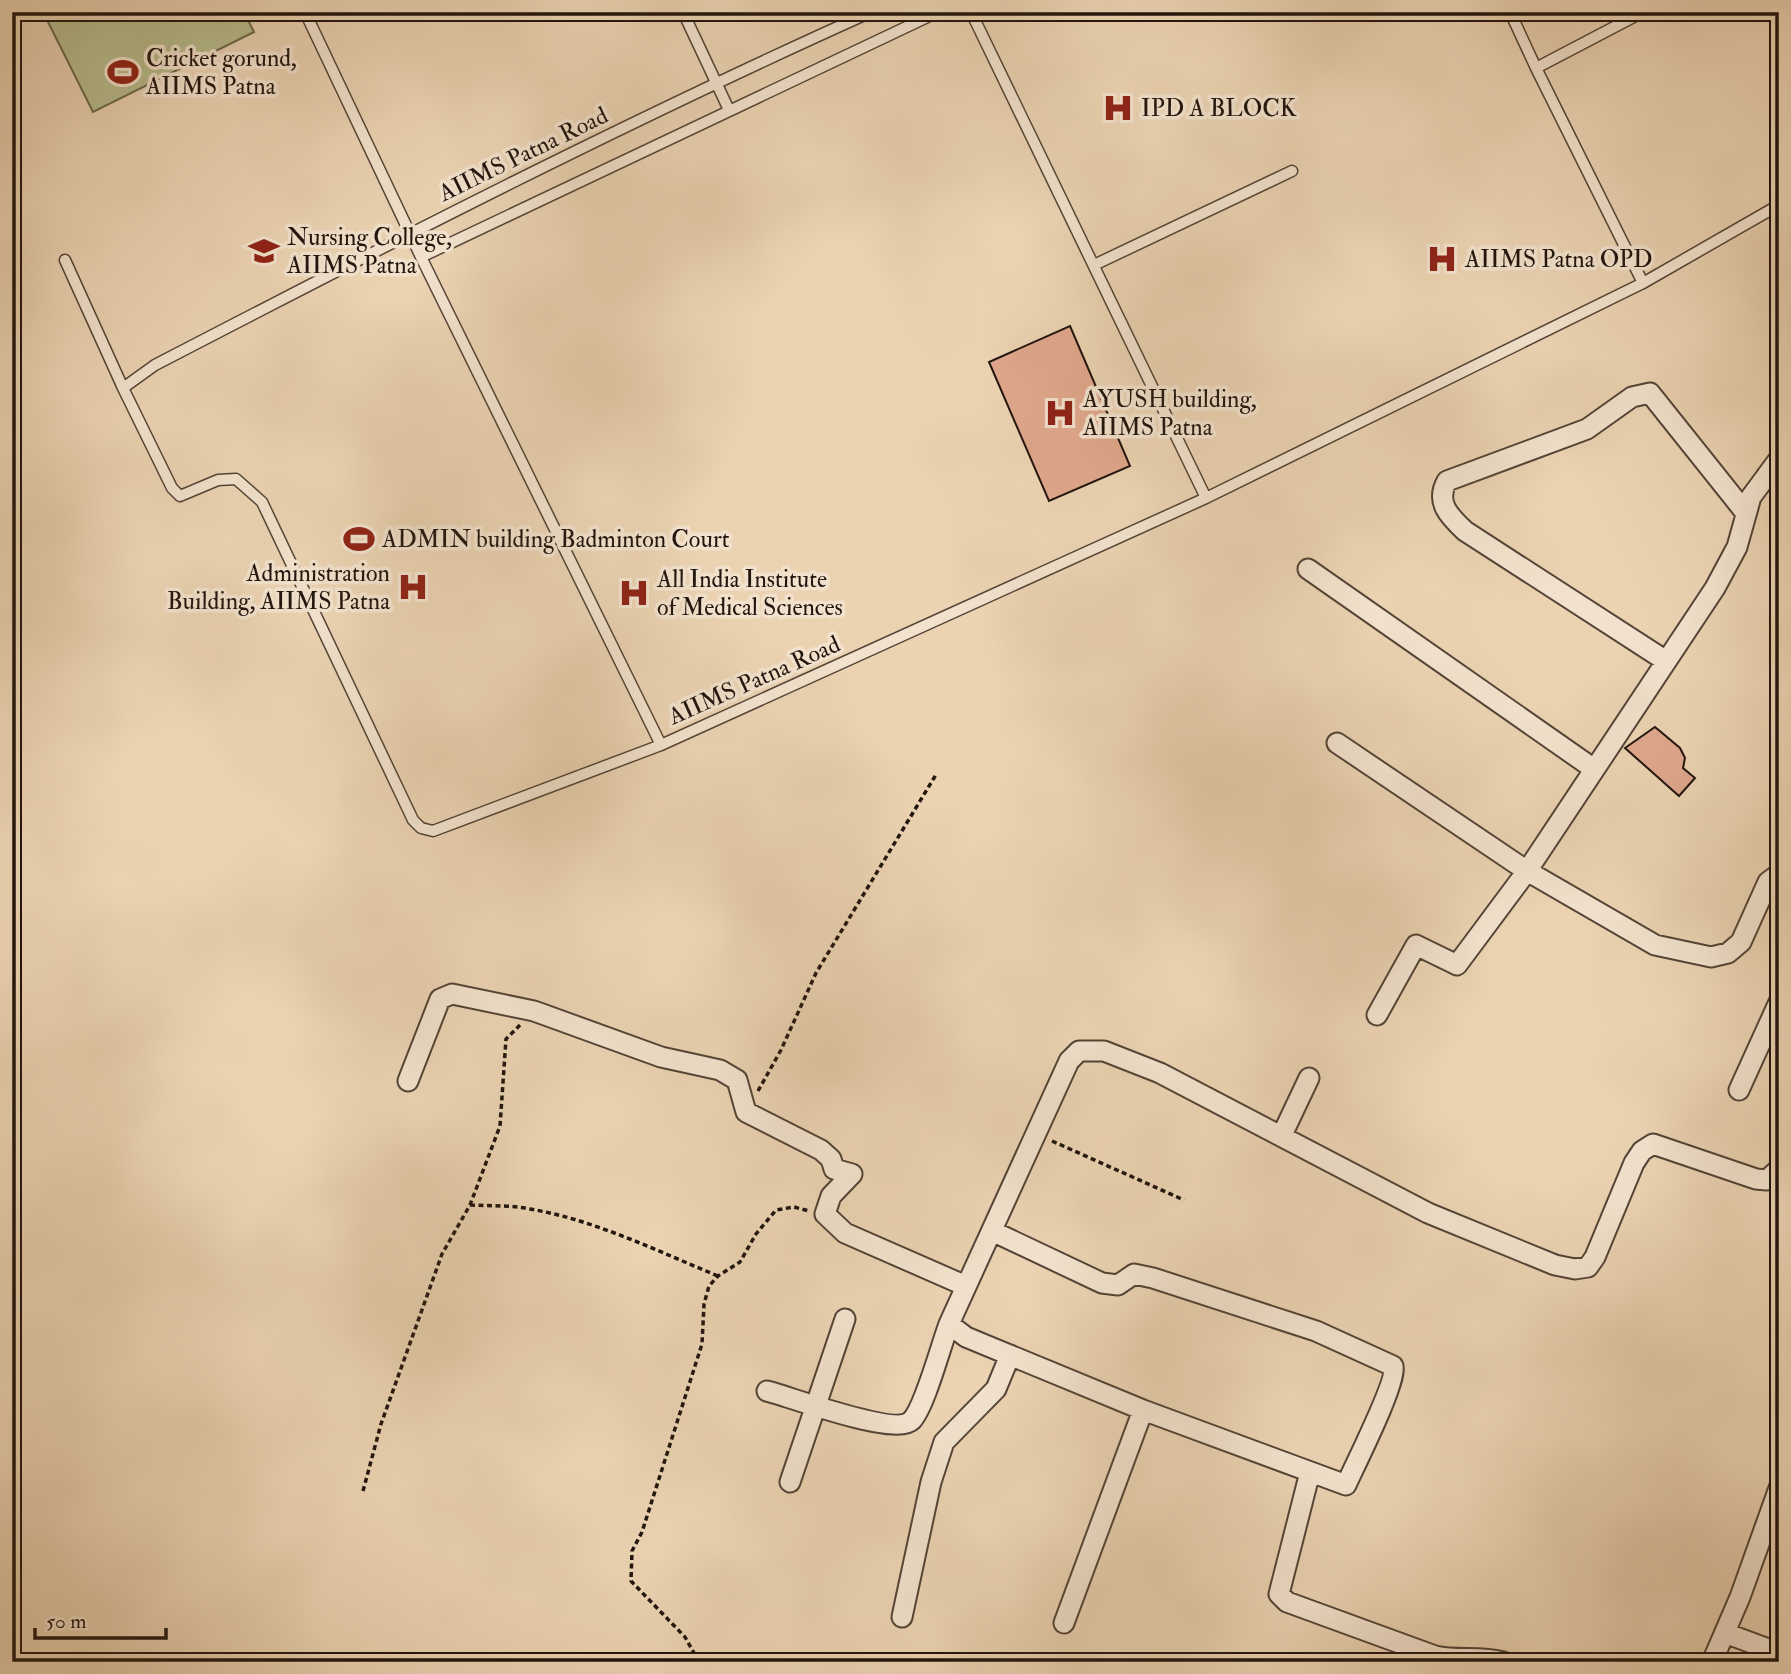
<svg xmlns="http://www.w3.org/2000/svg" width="1791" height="1674" viewBox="0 0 1791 1674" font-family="'IM FELL Double Pica',serif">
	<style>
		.green { fill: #b7bc8d; stroke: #6c684e; stroke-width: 2 }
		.building { fill: #e0a78c; stroke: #21150e; stroke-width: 2 }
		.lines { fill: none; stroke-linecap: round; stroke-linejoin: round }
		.lane-casing { stroke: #544437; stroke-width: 13 }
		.street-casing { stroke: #544437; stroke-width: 23 }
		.path { stroke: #21150e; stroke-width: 3.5; stroke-dasharray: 5 3.5; stroke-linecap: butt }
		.lane { stroke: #f2e2cd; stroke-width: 10 }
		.street { stroke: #f2e2cd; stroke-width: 19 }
		.labels { text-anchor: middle; stroke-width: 7; stroke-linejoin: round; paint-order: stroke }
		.poi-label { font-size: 24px; fill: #21150e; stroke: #f2e2cd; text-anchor: start }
		.street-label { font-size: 24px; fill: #21150e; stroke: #f2e2cd }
	</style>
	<rect width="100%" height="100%" fill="#ebd3b2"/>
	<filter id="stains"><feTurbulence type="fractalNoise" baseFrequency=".00286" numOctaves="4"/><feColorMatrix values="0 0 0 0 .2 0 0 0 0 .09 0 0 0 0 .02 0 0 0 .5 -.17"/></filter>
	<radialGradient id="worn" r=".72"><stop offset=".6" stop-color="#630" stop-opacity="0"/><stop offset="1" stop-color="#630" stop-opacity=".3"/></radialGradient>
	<path class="green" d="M43 12H244L254 32 93 112Z"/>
	<path class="building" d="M1070 326 1130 466 1049 501 989 362Z
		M1655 727 1680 748 1685 758 1683 768 1695 778 1679 796 1625 748Z"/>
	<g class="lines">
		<g class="lane-casing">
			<path id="lane" d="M305 12 421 257 661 745 1206 498 971 12
				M683 12 729 110
				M1510 12 1536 68
				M421 257 938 12
				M65 260 123 388
				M1094 265 1292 171
				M1643 283 1779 205
				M1206 498 1643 283 1536 68 1643 12
				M661 745 433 831 421 828 413 820 262 502 236 479 218 480 180 496 172 488 123 388 155 365C392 242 628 121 871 12"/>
		</g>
		<g class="street-casing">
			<path id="street" d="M1308 569 1594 769
				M1666 661 1465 531C1449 516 1435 502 1447 481L1587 429 1632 397 1650 393 1745 512
				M1337 743 1527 871 1655 945 1711 957 1728 953 1741 942 1768 882 1779 874
				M1377 1015 1416 945 1457 965 1527 871 1715 588 1737 547 1751 497 1779 459
				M408 1081 440 999 452 994 534 1011 661 1057 720 1070 737 1080 746 1112 821 1150 831 1159 834 1169 852 1174 831 1196 825 1214 845 1233 966 1286
				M1739 1090 1779 1002
				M1282 1135 1309 1078
				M992 1231 1102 1283 1118 1285 1134 1274 1153 1278 1316 1331 1393 1366C1398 1380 1355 1465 1346 1485L1143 1410 966 1337 949 1324 1069 1061 1079 1051H1104L1160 1073 1428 1213 1555 1265 1575 1269 1588 1267 1595 1257 1634 1163 1642 1151 1653 1144 1756 1179 1767 1180 1779 1169
				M767 1391C791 1397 896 1437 912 1420 925 1406 941 1345 949 1324
				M1310 1472 1279 1594 1287 1602 1435 1656C1458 1661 1480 1656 1503 1662
				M790 1482 845 1319
				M902 1617 931 1482 944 1442 996 1389 1010 1355
				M1064 1623 1143 1410
				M1725 1633 1779 1653
				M1712 1662 1740 1597 1779 1488"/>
		</g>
		<path class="path" d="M758 1091 781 1050 816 973 937 773
			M1052 1141 1184 1200
			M470 1205C490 1206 510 1205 530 1209 595 1220 657 1251 718 1276
			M363 1491 381 1424 442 1254 470 1205 500 1126 506 1039 520 1025
			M699 1662 685 1637 631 1581 632 1551 642 1532 702 1344 704 1304 709 1286 718 1276 740 1262 756 1234 776 1210 794 1207 809 1211"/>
		<use href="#lane" class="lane"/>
		<use href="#street" class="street"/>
	</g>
	<defs>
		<g id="stadium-bare" transform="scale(2.415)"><path d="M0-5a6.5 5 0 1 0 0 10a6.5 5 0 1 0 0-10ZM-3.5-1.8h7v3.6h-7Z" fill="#8f2418" stroke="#f2e2cd" stroke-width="2.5" paint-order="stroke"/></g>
		<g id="hospital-bare" transform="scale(2.415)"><path d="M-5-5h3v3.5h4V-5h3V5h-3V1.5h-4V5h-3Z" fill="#8f2418" stroke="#f2e2cd" stroke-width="2.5" paint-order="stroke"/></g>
		<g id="university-bare" transform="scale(2.415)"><path d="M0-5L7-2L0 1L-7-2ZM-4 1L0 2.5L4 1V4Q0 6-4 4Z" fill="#8f2418" stroke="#f2e2cd" stroke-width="2.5" paint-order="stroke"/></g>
	</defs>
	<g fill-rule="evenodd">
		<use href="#stadium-bare" x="123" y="72"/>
		<use href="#hospital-bare" x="1118" y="108"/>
		<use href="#university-bare" x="264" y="251"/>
		<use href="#hospital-bare" x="1442" y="259"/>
		<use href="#hospital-bare" x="1060" y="413"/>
		<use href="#stadium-bare" x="359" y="539"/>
		<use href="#hospital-bare" x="413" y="587"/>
		<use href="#hospital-bare" x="634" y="593"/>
	</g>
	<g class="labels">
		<g class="poi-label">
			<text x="146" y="66">Cricket gorund,<tspan x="146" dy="28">AIIMS Patna</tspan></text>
			<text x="1141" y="116">IPD A BLOCK</text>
			<text x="287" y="245">Nursing College,<tspan x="287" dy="28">AIIMS Patna</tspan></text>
			<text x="1465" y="267">AIIMS Patna OPD</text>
			<text x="1083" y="407">AYUSH building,<tspan x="1083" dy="28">AIIMS Patna</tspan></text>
			<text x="382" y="547">ADMIN building Badminton Court</text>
			<text x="390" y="581" text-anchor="end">Administration<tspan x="390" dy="28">Building, AIIMS Patna</tspan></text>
			<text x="657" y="587">All India Institute<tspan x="657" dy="28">of Medical Sciences</tspan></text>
		</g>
		<g class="street-label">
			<text transform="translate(523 154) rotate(-26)" y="8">AIIMS Patna Road</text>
			<text transform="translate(754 680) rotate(-24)" y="8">AIIMS Patna Road</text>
		</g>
	</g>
	<rect width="1791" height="1674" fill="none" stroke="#ebd3b2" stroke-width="42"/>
	<rect x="14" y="14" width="1763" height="1646" fill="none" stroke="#21150e" stroke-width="3.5"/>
	<rect x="21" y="21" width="1749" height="1632" fill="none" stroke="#21150e" stroke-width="2"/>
	<path d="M35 1628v10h131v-10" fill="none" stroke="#21150e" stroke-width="3.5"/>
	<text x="46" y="1628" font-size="21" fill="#21150e" stroke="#f2e2cd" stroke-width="5" paint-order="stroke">50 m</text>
	<rect width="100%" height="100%" filter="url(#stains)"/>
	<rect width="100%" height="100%" fill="url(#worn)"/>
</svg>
